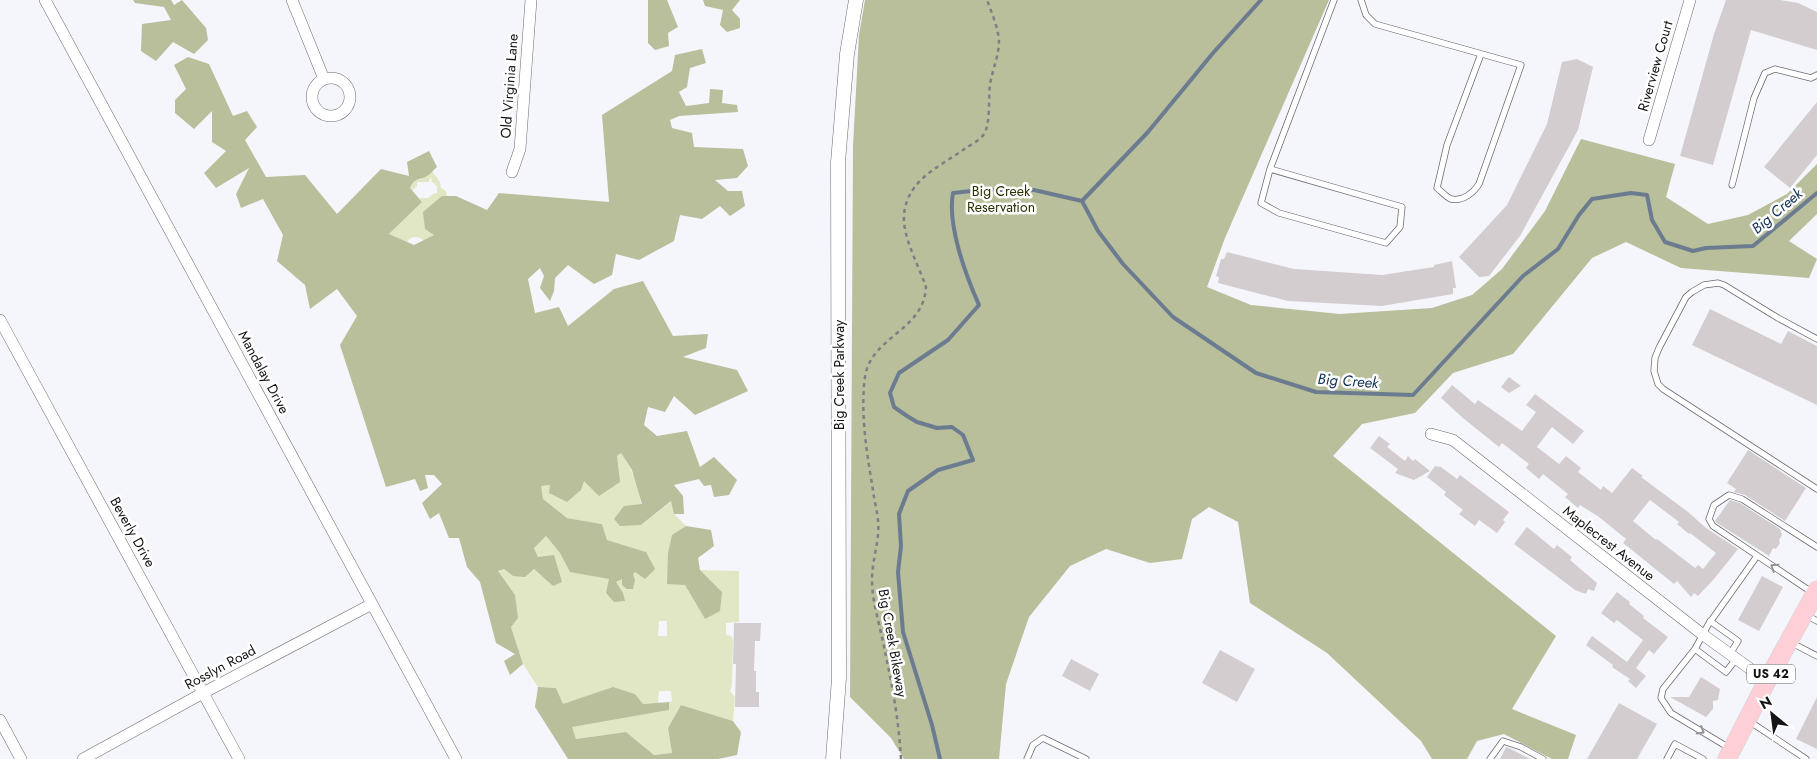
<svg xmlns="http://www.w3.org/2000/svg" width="1817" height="759" viewBox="0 0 1817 759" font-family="Jost,sans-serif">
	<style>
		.green { fill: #e1e7c4; fill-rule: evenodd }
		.forest { fill: #b9be9b }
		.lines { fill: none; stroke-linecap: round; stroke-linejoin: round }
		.stream { stroke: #6c7c90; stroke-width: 4 }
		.building { fill: #d3cdcf; fill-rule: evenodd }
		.service-casing { stroke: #6a6b70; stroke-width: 7 }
		.minor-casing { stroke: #6a6b70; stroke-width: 12 }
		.tertiary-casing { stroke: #6a6b70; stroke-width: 15 }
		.primary-casing { stroke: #d0d0d0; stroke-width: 19 }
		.path { stroke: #7f7f83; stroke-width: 2.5; stroke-dasharray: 4 4; stroke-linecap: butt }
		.service { stroke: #fff; stroke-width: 5.5 }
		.minor { stroke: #fff; stroke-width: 11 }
		.tertiary { stroke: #fff; stroke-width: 14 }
		.primary { stroke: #ffcfd8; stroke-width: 18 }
		.oneway { stroke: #959596 }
		.labels { text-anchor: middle; stroke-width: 5; stroke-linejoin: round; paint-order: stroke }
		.shield { fill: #fff; stroke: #5a5a5c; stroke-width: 1 }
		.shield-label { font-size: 12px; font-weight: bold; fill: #141416 }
		.street-label { font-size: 14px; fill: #141416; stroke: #fff }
		.park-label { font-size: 14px; fill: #2b2f02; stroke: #fff }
		.water-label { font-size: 15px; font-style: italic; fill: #0f3057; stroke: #fff }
	</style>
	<rect width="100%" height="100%" fill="#f5f6fb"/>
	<path class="green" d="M432 171 440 182 441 188 446 191 447 196H442L435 235 424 241C418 235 411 236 407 242L389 234 422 202 419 198H428L433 194 437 193V186L432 182 431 178H430L429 182H417V186L412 191 410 188C414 178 425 178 432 171Z
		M621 453C638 479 643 495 641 525L672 501 674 514 686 526 672 536 685 585 705 619 722 592 700 570 739 571V622L726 623V635L731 636 733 640 732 685 730 691 735 697 733 721 681 705 668 728 672 753 654 755 626 732 576 739 571 727 669 710V702L672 701 671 691H659L658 703 643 704 635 694 613 687 563 705 556 688 538 687 523 664 511 627 498 571 504 569 513 576 534 569 553 586 534 548 546 536 560 553 570 571 609 579 623 593 615 582 635 571 645 578 646 552 607 540 602 524 567 518 543 499 540 486 584 481ZM659 621H667V636H658Z"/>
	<path class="forest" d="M133 0H171L174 5 182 0 206 28 208 40 194 54 173 42 156 61 141 51 142 24 171 20 164 7 135 3Z
		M648 0H667L678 27 668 33 669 46 655 50 648 43Z
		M703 0H740L732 10 740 19V28L727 32 720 25 723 10 705 6Z
		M865 0H1329L1225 238 1207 287 1251 305 1340 314 1432 308 1472 295 1502 269 1545 211 1581 139 1675 164 1666 197 1708 224 1748 215 1787 194 1817 164V214L1789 241 1817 259 1809 278 1681 268 1626 242 1592 258 1513 354 1453 373 1415 413 1362 424 1333 456 1556 636 1512 709 1576 735 1568 759H1552L1504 734 1477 741 1467 759H1432L1421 741 1327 653 1250 603 1238 522 1209 507 1192 519 1182 559 1150 563 1106 549 1070 566 1029 617 1006 684 999 759H904L891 738 850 697 853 146 859 35Z
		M702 49 706 63 690 68 687 87 679 92 686 106 709 103 710 89 723 90 722 103 737 105 738 112 679 116 670 120 672 128 692 133 694 147 743 149 748 166 737 178 715 180 728 191H742L745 206 730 216 720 206 702 219 680 215 674 241 639 260 616 254 612 275 594 284 568 265 555 278 554 291 550 301 540 288 544 276 540 268 528 279 535 313 559 307 568 326 614 289 643 281 673 336 708 334 706 348 683 357 737 370 748 391 695 415 674 396 665 412 648 407 644 425 657 436 687 431 700 467 714 457 737 480 729 495 714 497 711 485 704 486 699 479 674 485 683 496 684 514H674L671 501 641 525 620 526 614 519 624 506 642 504 632 470 621 453 617 456 620 482 599 496 584 481 581 490 567 502 549 493 550 485 541 486 543 499 567 518 602 524 607 540 646 552 655 569 645 579 635 572 633 574 635 580 633 589H627L622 585V579L616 582 623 593 625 601 614 602 606 593 609 579 570 572 560 553 546 536 534 548 538 557 554 555 562 582 553 586 534 569 525 577 513 576 504 569 498 571 515 595 518 618 511 627 523 664 510 675 504 661 515 654 496 643 480 582 467 567 459 538H449L439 513 430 519 422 503 442 484 434 475H425L428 488 420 491 415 479 386 487 340 345 357 316 337 289 310 309 305 285 277 261 283 235 263 199 241 208 236 194 249 168 216 188 204 173 226 151 212 142V111L194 129 175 113V100L186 89 174 65 188 57 209 64 233 116 247 111 257 127 245 140 266 177 305 175 337 214 381 169 409 176 407 162 429 151 437 167C434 169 431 174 427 176 420 180 415 177 410 188L422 202 389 234 414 245 434 235 425 229 423 212 442 196H456L487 210 499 193 609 202 602 115 672 71 675 55Z
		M686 526 711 530 714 546 698 558 700 570 722 592 720 611 705 619 685 585 667 584 668 553 672 535Z
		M538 687 556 688 563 704 613 687 635 694 643 704 669 702V710L572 727 576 739 626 732 654 755 672 753 668 728 681 705 733 721 741 732 737 755 718 759H568L535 707Z"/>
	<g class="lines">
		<path class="stream" d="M1261 0 1213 53 1148 132 1082 201 1098 231 1123 264 1173 317 1256 373 1316 392 1413 395 1523 276 1558 249 1579 215 1592 199 1631 193 1647 195 1652 220 1665 242 1693 251 1706 248 1753 246 1817 193
			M940 759 932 725 903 632 898 572 901 546 899 514 908 491 938 470 973 460 963 435 952 427 937 428 917 422 907 416 894 407 890 393 899 373 948 340 979 305C966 276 947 225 953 193L981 190H1034L1082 201"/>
	</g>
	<path class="building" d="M1726 0H1780L1798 3 1817 12V50L1751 30 1713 165 1680 156 1714 34Z
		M1577 59 1593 67 1578 130 1520 236 1489 276 1479 277 1459 257 1507 205 1547 124 1562 62Z
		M1817 102V155L1790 188 1764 167Z
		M1227 252 1294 269 1382 275 1434 267V265L1452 261 1456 288H1453V294L1382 306 1288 301 1218 283 1219 277 1216 276 1221 259H1224Z
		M1710 309 1781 344 1788 331 1817 346V405L1692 345Z
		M1509 377 1521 386 1509 393 1501 387Z
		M1452 385 1475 404 1478 400 1522 431 1536 412 1526 405 1535 394 1584 431 1573 444 1552 427 1537 447 1559 464 1566 456 1581 468 1578 472 1601 490 1603 486 1612 493 1632 468 1643 476 1641 477 1688 512 1706 528 1738 549 1714 579 1698 596 1694 593 1691 597 1677 581 1674 584 1623 543 1626 539 1599 517 1580 505 1578 508 1565 497 1568 494 1543 474 1539 479 1526 468 1529 464 1502 443 1499 447 1463 418 1441 398ZM1650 500 1679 522 1677 524 1689 534 1690 533 1716 553 1703 569 1698 565 1695 568 1657 539 1656 540 1633 521Z
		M1379 436 1390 444 1387 447 1405 461 1408 456 1413 461 1415 459 1430 471 1414 480 1395 473 1398 469 1370 448Z
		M1748 450 1806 488 1785 521 1745 495 1734 492 1736 489 1727 483Z
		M1435 466 1441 467 1457 479 1460 475 1509 512 1503 520 1505 522 1497 533 1479 520 1475 526 1459 514 1463 510 1444 495 1446 492 1427 477Z
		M1730 500 1740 503 1780 529 1782 535 1779 540 1780 543 1776 549 1773 548 1769 556 1717 523 1715 521Z
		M1527 527 1554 549 1557 545 1572 557 1570 560 1597 583 1594 591 1588 589 1586 594 1575 590 1514 544Z
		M1762 576 1783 587 1759 631 1738 620Z
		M1617 592 1630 602 1629 604 1644 616 1643 618 1668 637 1654 654 1649 650 1636 668 1646 676 1636 688 1628 681 1630 679 1612 667 1613 665 1586 645 1592 636 1627 662 1643 640 1617 620 1614 623 1601 613Z
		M734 623H761L760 641H755L754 671H756V692H759V707H735L736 664H733Z
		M1220 650 1255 669 1237 702 1202 683Z
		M1071 659 1099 674 1090 691 1062 676Z
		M1701 677 1720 689 1718 700 1713 701V709L1706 717 1670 697H1689Z
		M1817 697V749L1796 739Z
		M1619 703 1657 724 1637 759H1587Z
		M1506 747 1511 749 1530 759H1500Z"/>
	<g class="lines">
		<g class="service-casing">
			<path id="service" d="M1361 0 1366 15 1375 24 1521 65 1479 184C1474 192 1463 202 1451 199 1446 197 1441 191 1437 188L1447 145 1481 54
				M1270 169 1402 207 1400 227 1386 243 1279 213 1261 203 1270 169 1334 0
				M1732 185 1754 98 1765 73 1775 69 1811 78 1817 75
				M1817 339 1778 318 1724 285 1718 283 1704 285 1692 292 1686 297 1659 348 1655 358 1654 371 1658 384 1663 389 1817 489
				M1813 593 1713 526 1709 519 1714 505 1729 495 1742 499 1817 547
				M1806 615 1817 621
				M1710 621 1738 641 1730 654
				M1790 642 1817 656
				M1695 649 1726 672 1736 659
				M1749 721 1806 759
				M1731 749 1671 713 1661 698 1663 689 1695 649 1708 625 1757 556
				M1027 759 1033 745 1043 738 1086 759
				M1490 759 1503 741 1521 747 1543 759
				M1667 759 1675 744 1703 759"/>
		</g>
		<g class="minor-casing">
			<path id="minor" d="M45 0 456 759
				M292 0 324 79
				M312 97a19 19 0 1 1 38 0a19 19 0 1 1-38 0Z
				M1649 140 1690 0
				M512 172 520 149 531 0
				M0 320 239 759
				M1431 434 1453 440 1702 634 1767 681
				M0 720 21 759
				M83 759 203 693 372 604"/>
		</g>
		<g class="tertiary-casing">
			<path id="tertiary" d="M833 759 839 678 838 162 847 54 856 0"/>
		</g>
		<g class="primary-casing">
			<path id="primary" d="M1727 759 1767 681 1817 590"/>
		</g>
		<path class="path" d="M901 759C899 721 892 684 884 647 880 625 872 602 872 580 872 559 880 541 878 520 877 510 874 500 873 490 867 455 860 412 865 377 871 336 924 331 926 287 919 266 902 236 904 215 907 179 941 166 966 148 972 144 980 140 984 134 991 122 988 99 990 85 992 71 998 58 999 44 999 29 992 14 987 0"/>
		<use href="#service" class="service"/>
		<use href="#minor" class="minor"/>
		<use href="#tertiary" class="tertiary"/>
		<use href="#primary" class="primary"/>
	</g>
	<defs><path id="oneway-chevron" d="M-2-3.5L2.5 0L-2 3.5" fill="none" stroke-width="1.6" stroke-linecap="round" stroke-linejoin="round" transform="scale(1.25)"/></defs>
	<g class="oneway">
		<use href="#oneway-chevron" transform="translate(1774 567) rotate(-146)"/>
		<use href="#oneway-chevron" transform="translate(1701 731) rotate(31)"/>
	</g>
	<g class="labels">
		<rect class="shield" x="1747" y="664.5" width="48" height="19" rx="4"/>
		<g class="shield-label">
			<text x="1771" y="678">US 42</text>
		</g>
		<g class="street-label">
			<text transform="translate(1655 66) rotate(-74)" y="5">Riverview Court</text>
			<text transform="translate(509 86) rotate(-86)" y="5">Old Virginia Lane</text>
			<text transform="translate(264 372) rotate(62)" y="5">Mandalay Drive</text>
			<text transform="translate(839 375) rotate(-90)" y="5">Big Creek Parkway</text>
			<text transform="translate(133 532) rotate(61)" y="5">Beverly Drive</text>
			<text transform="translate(1609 543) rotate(38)" y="5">Maplecrest Avenue</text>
			<text transform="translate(893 643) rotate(80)" y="5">Big Creek Bikeway</text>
			<text transform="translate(220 667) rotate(-28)" y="5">Rosslyn Road</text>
		</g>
		<g class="park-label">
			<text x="1001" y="196">Big Creek<tspan x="1001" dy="16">Reservation</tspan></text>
		</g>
		<g class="water-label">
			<text transform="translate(1777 211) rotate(-40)" y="5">Big Creek</text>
			<text transform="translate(1348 381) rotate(4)" y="5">Big Creek</text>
		</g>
	</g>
	<g transform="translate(1772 714) rotate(331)" stroke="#ffffff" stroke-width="4" paint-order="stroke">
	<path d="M0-4L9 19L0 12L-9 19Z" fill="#141416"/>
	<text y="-8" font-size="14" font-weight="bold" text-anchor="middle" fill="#141416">N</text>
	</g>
</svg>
